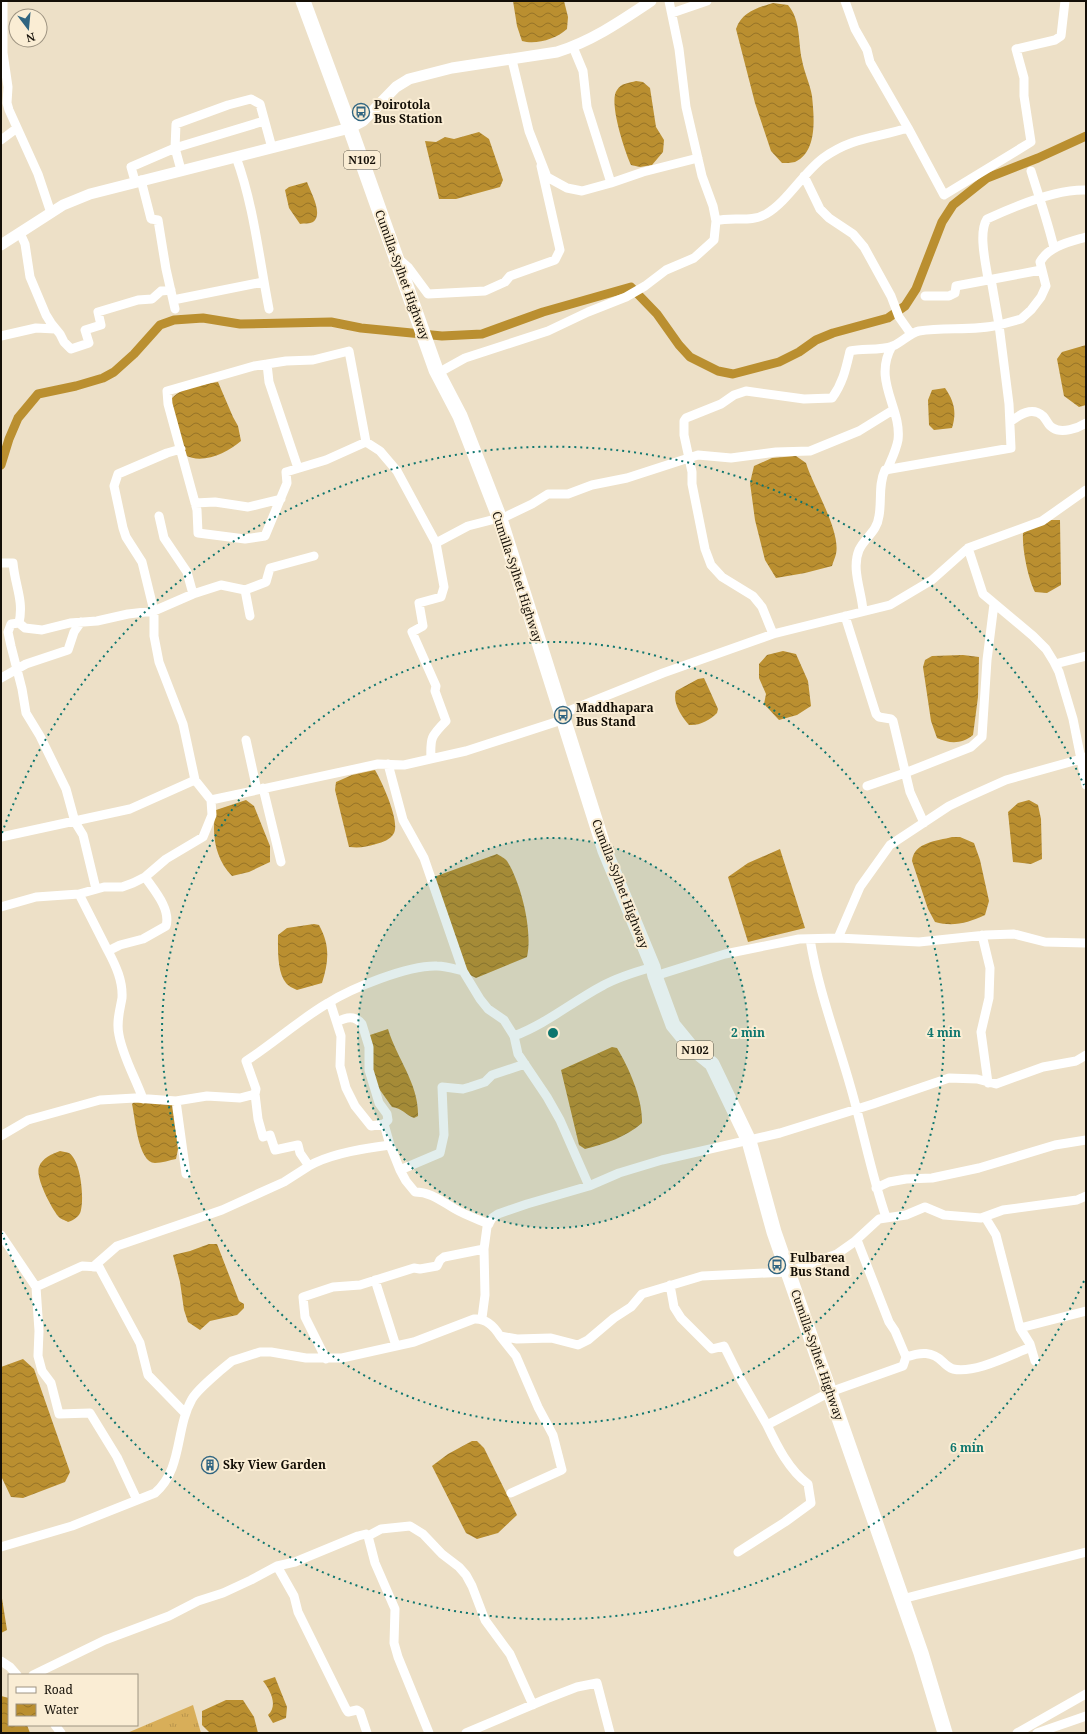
<svg xmlns="http://www.w3.org/2000/svg" width="1087" height="1734" viewBox="0 0 1087 1734" font-family="'Noto Serif',serif">
	<style>
		.park { fill: url(#park-tufts) }
		.water { fill: url(#water-waves) }
		.lines { fill: none; stroke-linecap: round; stroke-linejoin: round }
		.canal { stroke: #ba8f30; stroke-width: 9 }
		.minor { stroke: #fff; stroke-width: 9 }
		.tertiary { stroke: #fff; stroke-width: 11 }
		.trunk { stroke: #fff; stroke-width: 15 }
		.ring { fill: none; stroke: #0f766e; stroke-width: 2; stroke-dasharray: 2 4 }
		.labels { text-anchor: middle; stroke-width: 4; stroke-linejoin: round; paint-order: stroke }
		.shield { fill: #faedd4; stroke: #595244; stroke-width: 1 }
		.shield-label { font-size: 11px; font-weight: bold; fill: #140f07 }
		.poi-label { font-size: 12px; font-weight: bold; fill: #140f07; stroke: #faedd4; text-anchor: start }
		.street-label { font-size: 12px; fill: #140f07; stroke: #faedd4 }
		.centre { fill: #0f766e; stroke: #faedd4; stroke-width: 2 }
		.ring-label { font-size: 12px; text-anchor: middle; font-weight: bold; fill: #0f766e; stroke: #faedd4; stroke-width: 4; stroke-linejoin: round; paint-order: stroke }
	</style>
	<defs>
		<pattern id="park-tufts" width="24" height="20" patternUnits="userSpaceOnUse"><rect width="24" height="20" fill="#d8ae59"/><path d="M3 7l-1-3M5 7V3M7 7l1-3M15 17l-1-3M17 17v-4M19 17l1-3" fill="none" stroke="#b8944c"/></pattern>
		<pattern id="water-waves" width="16" height="10" patternUnits="userSpaceOnUse"><rect width="16" height="10" fill="#ba8f30"/><path d="M0 5q4-4 8 0t8 0" fill="none" stroke="#967327"/></pattern>
	</defs>
	<rect width="100%" height="100%" fill="#ede0c7"/>
	<path class="park" d="M193 1705 201 1733H127Z"/>
	<path class="water" d="M513 1H564L568 17 567 29C556 39 536 45 522 41L517 26Z
		M773 3 788 5C801 20 798 42 802 60 804 72 810 84 812 96 814 116 818 152 795 162 791 163 786 163 782 163L771 151 755 103 736 29C742 12 757 8 773 3Z
		M636 81 643 82 650 88 656 127 664 140 663 152 652 165 640 167 631 165C625 152 608 101 617 90 621 83 629 83 636 81Z
		M479 132 489 139 503 180 500 187 456 199H439L425 141 436 142 445 137 454 139Z
		M307 182C310 191 324 214 313 222 310 224 304 223 300 224L289 208 285 190 289 187Z
		M1086 345V405L1079 407 1064 396 1057 359 1062 352Z
		M218 382 233 417 238 426 241 441C227 453 202 465 185 455L170 401C180 386 202 385 218 382Z
		M945 388C954 401 957 412 952 428L934 430 929 425 928 400 932 390Z
		M796 456 806 463C813 486 841 531 836 554 835 558 833 562 832 566L805 573 776 578 765 560 755 520 750 483 754 466 772 458Z
		M1050 520H1060L1061 585 1047 593 1035 592C1028 578 1022 549 1023 533L1033 526Z
		M783 651 796 654 808 681 811 706 797 715 779 720 764 704 766 694 759 678V664L767 655Z
		M963 655 979 657 978 697 973 735C962 744 950 744 937 738L931 721 923 667 925 660 932 656Z
		M704 678 718 709 717 713C710 720 699 726 689 725 681 716 672 702 676 691L698 679Z
		M375 770C382 782 400 821 394 833 390 840 383 842 376 844 366 847 360 848 349 847L335 790 336 782 352 775Z
		M246 800 254 806 270 846V862L249 872 232 876C215 859 211 833 216 810Z
		M1029 800 1038 805 1041 819 1042 859 1031 864 1013 862 1008 812 1018 803Z
		M952 837H960L974 843 980 860 989 901 985 915C968 923 953 927 935 922L928 909 912 861C914 842 937 841 952 837Z
		M780 849 805 928 748 942 728 877 748 863Z
		M497 854C500 856 505 858 507 861 521 883 533 931 527 957L476 978 468 974 434 877Z
		M314 924 319 925C330 945 329 961 322 983L297 990C293 988 288 986 286 983 277 972 278 949 278 935L287 928Z
		M388 1029C397 1059 419 1084 418 1116L414 1118C406 1115 402 1108 392 1107L375 1083 373 1073 370 1035Z
		M612 1047 617 1048C629 1068 643 1099 642 1123 626 1137 605 1144 585 1149L579 1145 561 1070Z
		M146 1101 174 1105 178 1149 176 1159C170 1160 162 1163 155 1163 138 1163 135 1117 132 1104L134 1102Z
		M60 1151C63 1152 67 1152 69 1153 81 1161 84 1197 81 1210 80 1216 74 1220 68 1222 65 1220 60 1219 58 1216 51 1207 35 1177 39 1167 42 1158 52 1154 60 1151Z
		M209 1244H217L239 1301 244 1304V1308L237 1315 210 1321 200 1330 188 1322 184 1310 180 1282 173 1255 190 1251Z
		M23 1359 34 1369 70 1472 65 1482 23 1498 11 1497 1 1476V1367Z
		M472 1441H477L484 1448 517 1515 498 1533 477 1539 466 1533 432 1466 448 1454Z
		M1 1592 7 1630 1 1633Z
		M275 1677 287 1707 286 1718 273 1723 268 1715C278 1706 271 1691 263 1681Z
		M1 1696 9 1698V1725H27L30 1733H1Z
		M226 1700H243L254 1717 258 1733H210L202 1725V1711Z"/>
	<g class="lines">
		<path class="canal" d="M1 465 9 439 18 418 38 394 76 386 103 378 114 372 134 354 160 325 174 320 203 318 240 324 331 322 361 328 442 336 482 334 543 312 631 287 657 314 679 345 690 357 718 371 733 374 779 362 799 352 816 340 833 333 888 318 905 306 916 289 942 222 953 205 987 178 1038 158 1086 136"/>
		<path class="minor" d="M3 1V53L8 87 7 103 9 110 38 174 51 213
			M669 1 679 49 686 107 702 176 713 206 716 221
			M845 1 855 29 867 50 870 62 908 128
			M672 13 707 1
			M573 47 583 71 587 107 611 183
			M512 60 529 131 547 177 567 188 582 191 611 183 643 172 698 158
			M1 140 17 128
			M236 157C254 206 259 258 269 309
			M181 170 175 148 176 124 228 105 251 99 260 104 272 148
			M1031 171C1039 197 1048 222 1054 248
			M804 176 820 209 829 218 853 234 864 247 891 296 899 317 911 334
			M141 180 151 219 158 220 166 269 175 309
			M135 181 131 167 175 148 264 121
			M20 233 25 244 30 277 46 315 51 323 60 334 64 342 71 349 89 343 85 330 101 325 98 312 138 300 152 299 161 291 171 290
			M399 259 408 267 428 294 485 291 505 282 510 276 555 260 560 250 541 166
			M988 279C986 264 978 233 987 219 1015 206 1056 189 1086 190
			M925 296H949L955 293 956 286 1041 270
			M173 300 263 282
			M1 336 36 328 55 329
			M267 364 269 382 298 468
			M438 373 465 358 548 331 588 312 626 297 645 286 666 270 694 258 714 240 716 221C731 216 751 223 766 214 787 202 803 173 823 158 852 137 876 138 908 128L944 195 1031 142 1024 96V78L1016 49 1055 40 1061 36 1065 1
			M1010 422C1019 415 1032 406 1043 416 1047 420 1048 426 1053 428 1062 434 1078 428 1086 423
			M366 442 326 460 286 472 287 483 265 536 245 539 198 533 197 510 168 404 167 391 254 366 286 361 313 360 349 351 366 442 380 451 397 471 436 543 468 526 507 516 532 504 548 494H568L592 485 627 478 698 455 731 458 776 452 810 451 859 431 893 410
			M181 449 167 453 118 474 114 486 123 528 126 537 142 562 154 611V636L159 662 183 724 195 780
			M887 470C891 460 896 451 898 440 902 408 872 381 892 346
			M195 503 215 502 248 507 281 499
			M159 516 164 538 187 572 193 594
			M1 563H13C15 586 24 600 19 623L25 628 42 630 70 623 97 621 128 614 154 611 193 594 221 585 245 590 266 582 270 568 314 556
			M245 590 250 616
			M863 611C862 592 851 569 859 550 865 537 877 532 879 516 882 500 878 485 885 470L1011 448 1009 404 999 325 1021 319 1031 310 1041 297 1046 286 1040 262C1049 246 1069 242 1086 237
			M845 616 876 714 879 717 891 719 893 721 910 792 924 823
			M19 623 11 624 8 632 11 646 22 689 26 713 40 736 66 789 75 822 83 835 96 889
			M773 634 762 607 753 596 722 577 711 565 705 549 692 484V472L684 435V421L686 418 721 404 734 395 746 391 804 399 832 398C843 383 846 368 850 351 864 348 879 351 893 346 902 342 910 333 919 331 946 327 973 331 999 325L991 279
			M1055 664 1086 656
			M1 678 26 664 68 650 74 632 81 622
			M561 714 663 673 773 634 890 605 932 580 968 548 1042 521 1086 490
			M246 740 257 790
			M1086 757 1081 759 1086 785
			M431 759C430 738 431 736 446 721L435 691 436 686 412 632 423 626 419 603 441 597 444 587 436 543
			M388 764 403 820 424 858 463 971 480 999 488 1009 504 1020 514 1036 518 1054 547 1097 560 1120 589 1186
			M867 786 905 773 971 747 982 737 987 660 994 604
			M263 788 281 862
			M1 837 130 809 195 780 211 800 378 764 404 765 466 751 562 720
			M79 894 108 951
			M1 907 36 897 79 894 104 887H122L133 883 145 877 166 859 203 837 212 815 211 800
			M982 935 990 968 989 998 981 1032 988 1083
			M838 938 919 942 986 935 1014 934 1045 942 1086 943
			M810 939C818 989 836 1036 850 1085 863 1129 871 1174 886 1217
			M655 976 725 954 799 939 838 938 860 887 890 845 949 806 968 797 1006 780 1081 759 1073 719 1059 672 1054 662 1046 649 1033 636 983 594 968 548
			M330 1002 341 1036 340 1066 346 1088 355 1106 371 1126 384 1124 390 1145
			M337 1022C346 1017 355 1015 362 1024L369 1047V1070L379 1103 387 1114 388 1120 384 1124
			M514 1036C546 1024 572 1002 602 986 618 977 635 972 653 967
			M255 1094 258 1119 263 1137 270 1135 275 1150 298 1145 300 1153 309 1166C329 1154 366 1148 390 1145L400 1170
			M143 1099C135 1077 123 1057 119 1035 116 1022 120 1010 122 998 123 981 116 966 108 951L120 945 143 939 166 926C171 909 154 890 145 877
			M176 1101 186 1174
			M1 1136 28 1120 100 1100 135 1098 176 1101 207 1096 240 1098 255 1094 256 1089 246 1061C274 1043 299 1020 328 1003 352 988 408 965 437 966 446 966 455 969 463 971
			M876 1188 889 1182 906 1179 932 1178 979 1168 1055 1145 1086 1140
			M985 1217 996 1235 1020 1328 1030 1344 1035 1361
			M489 1224C477 1219 465 1215 455 1209 441 1201 431 1192 415 1192L406 1181 400 1170 440 1153 444 1135 442 1087 463 1089 470 1087 485 1082 492 1075 525 1064
			M1 1235 36 1287 82 1266 99 1267 140 1343 148 1375 185 1413
			M857 1240 889 1322 895 1331 906 1357C921 1352 932 1351 943 1362 946 1365 950 1368 953 1369 975 1374 1010 1355 1031 1347
			M93 1267 117 1246 222 1210 284 1182 309 1166
			M375 1280 396 1346
			M670 1285 674 1307 681 1318 712 1349 724 1346 741 1380 767 1425
			M36 1287 39 1331 38 1356 42 1371 51 1383 59 1414 90 1413 117 1457 137 1500
			M482 1318 485 1295 484 1249 487 1227 492 1218 498 1214 527 1204 589 1186 619 1173 662 1160 780 1133 873 1104 949 1078 977 1079 996 1084 1043 1067 1076 1061 1086 1055
			M1020 1328 1086 1311
			M500 1336 516 1356 538 1407 553 1435 562 1470 511 1493
			M326 1359 305 1317 303 1297 333 1287 360 1285 414 1268 420 1269 437 1266 440 1260 444 1257 484 1249
			M368 1536 381 1529 410 1526 423 1534 442 1554 459 1567 466 1575 472 1586 485 1620 510 1654 533 1705
			M1 1547 72 1526 155 1493C183 1469 175 1429 192 1399 197 1390 222 1369 232 1361L260 1352H271L306 1358H342L414 1342 474 1319C486 1318 494 1326 500 1336L517 1339 551 1338 578 1345 588 1340 614 1318 631 1307 642 1294 702 1276 788 1272 837 1254 854 1242 879 1219 906 1215 925 1207 944 1215 981 1218 1003 1210 1077 1200 1086 1196
			M738 1552 785 1522 811 1503 808 1484C789 1470 777 1446 767 1425L830 1392 903 1366 906 1357
			M277 1566 295 1562 358 1536 366 1534 368 1536 375 1563 395 1609 394 1643 398 1657 429 1733
			M902 1599 1086 1552
			M1 1661 10 1667 17 1675
			M33 1675 105 1640 169 1616 198 1601 223 1593 251 1580 277 1566 294 1596 298 1612 346 1709 348 1712 357 1710 360 1712 367 1733
			M55 1725 61 1733
			M466 1733 546 1699 577 1687 597 1683 610 1733
			M1017 1733 1086 1694
			M1037 1733 1086 1716"/>
		<path class="tertiary" d="M1 245 63 205 90 194 350 128 363 121 396 87 409 79 452 68 557 52C592 41 621 21 651 1"/>
		<path class="trunk" d="M303 1 350 128 436 370 460 416 500 519 605 851 653 967 655 976 673 1025 691 1047 712 1064 749 1141 774 1232 921 1653 945 1733"/>
	</g>
	<circle cx="553" cy="1033" r="195" fill="#0f766e" fill-opacity=".12"/>
	<g class="ring">
		<circle cx="553" cy="1033" r="195"/>
		<circle cx="553" cy="1033" r="391"/>
		<path d="M1084 1281A586 586 0 0 1 2 1233M2 833A586 586 0 0 1 1084 785"/>
	</g>
	<defs>
		<g id="bus-ring" transform="scale(0.9)"><circle r="9.5" fill="#faedd4" stroke="#306581" stroke-width="1.5"/><path d="M-5-6H5V4H4V6H2V4H-2V6H-4V4H-5ZM-3.5-4V0h7V-4ZM-3.5 1.2v1.5H-2V1.2ZM2 1.2v1.5H3.5V1.2Z" fill="#306581"/></g>
		<g id="building-ring" transform="scale(0.9)"><circle r="9.5" fill="#faedd4" stroke="#306581" stroke-width="1.5"/><path d="M-4-6H4V6H1V3H-1V6H-4ZM-2.5-4.3h1.7v1.8h-1.7ZM.8-4.3h1.7v1.8H.8ZM-2.5-1h1.7V.8h-1.7ZM.8-1h1.7V.8H.8Z" fill="#306581"/></g>
	</defs>
	<g fill-rule="evenodd">
		<use href="#bus-ring" x="361" y="112"/>
		<use href="#bus-ring" x="563" y="715"/>
		<use href="#bus-ring" x="777" y="1265"/>
		<use href="#building-ring" x="210" y="1465"/>
	</g>
	<g class="labels">
		<g class="shield">
			<rect x="344" y="151" width="36" height="18" rx="3"/>
			<rect x="677" y="1041" width="36" height="18" rx="3"/>
		</g>
		<g class="shield-label">
			<text x="362" y="164">N102</text>
			<text x="695" y="1054">N102</text>
		</g>
		<g class="poi-label">
			<text x="374" y="109">Poirotola<tspan x="374" dy="14">Bus Station</tspan></text>
			<text x="576" y="712">Maddhapara<tspan x="576" dy="14">Bus Stand</tspan></text>
			<text x="790" y="1262">Fulbarea<tspan x="790" dy="14">Bus Stand</tspan></text>
			<text x="223" y="1469">Sky View Garden</text>
		</g>
		<g class="street-label">
			<text transform="translate(402 275) rotate(70)" y="4">Cumilla-Sylhet Highway</text>
			<text transform="translate(517 577) rotate(72)" y="4">Cumilla-Sylhet Highway</text>
			<text transform="translate(620 884) rotate(69)" y="4">Cumilla-Sylhet Highway</text>
			<text transform="translate(817 1355) rotate(71)" y="4">Cumilla-Sylhet Highway</text>
		</g>
	</g>
	<circle cx="553" cy="1033" r="6" class="centre"/>
	<g class="ring-label">
		<text x="748" y="1037">2 min</text>
		<text x="944" y="1037">4 min</text>
		<text x="967" y="1452">6 min</text>
	</g>
	<rect width="1087" height="1734" fill="none" stroke="#140f07" stroke-width="4"/>
	<rect x="8" y="1674" width="130" height="52" fill="#faedd4" stroke="#9e9482"/>
	<rect x="16" y="1687" width="20" height="6" fill="#ffffff" stroke="#9e9482"/>
	<text x="44" y="1694" font-size="12" fill="#140f07">Road</text>
	<rect x="16" y="1704" width="20" height="12" fill="url(#water-waves)" stroke="#9e9482"/>
	<text x="44" y="1714" font-size="12" fill="#140f07">Water</text>
	<g transform="translate(28 28) rotate(164)"><circle r="19" fill="#faedd4" stroke="#9e9482"/>
	<path d="M0-3L7 15L0 10L-7 15Z" fill="#306581"/>
	<text y="-6" font-size="11" font-weight="bold" text-anchor="middle" fill="#140f07">N</text>
	</g>
</svg>
